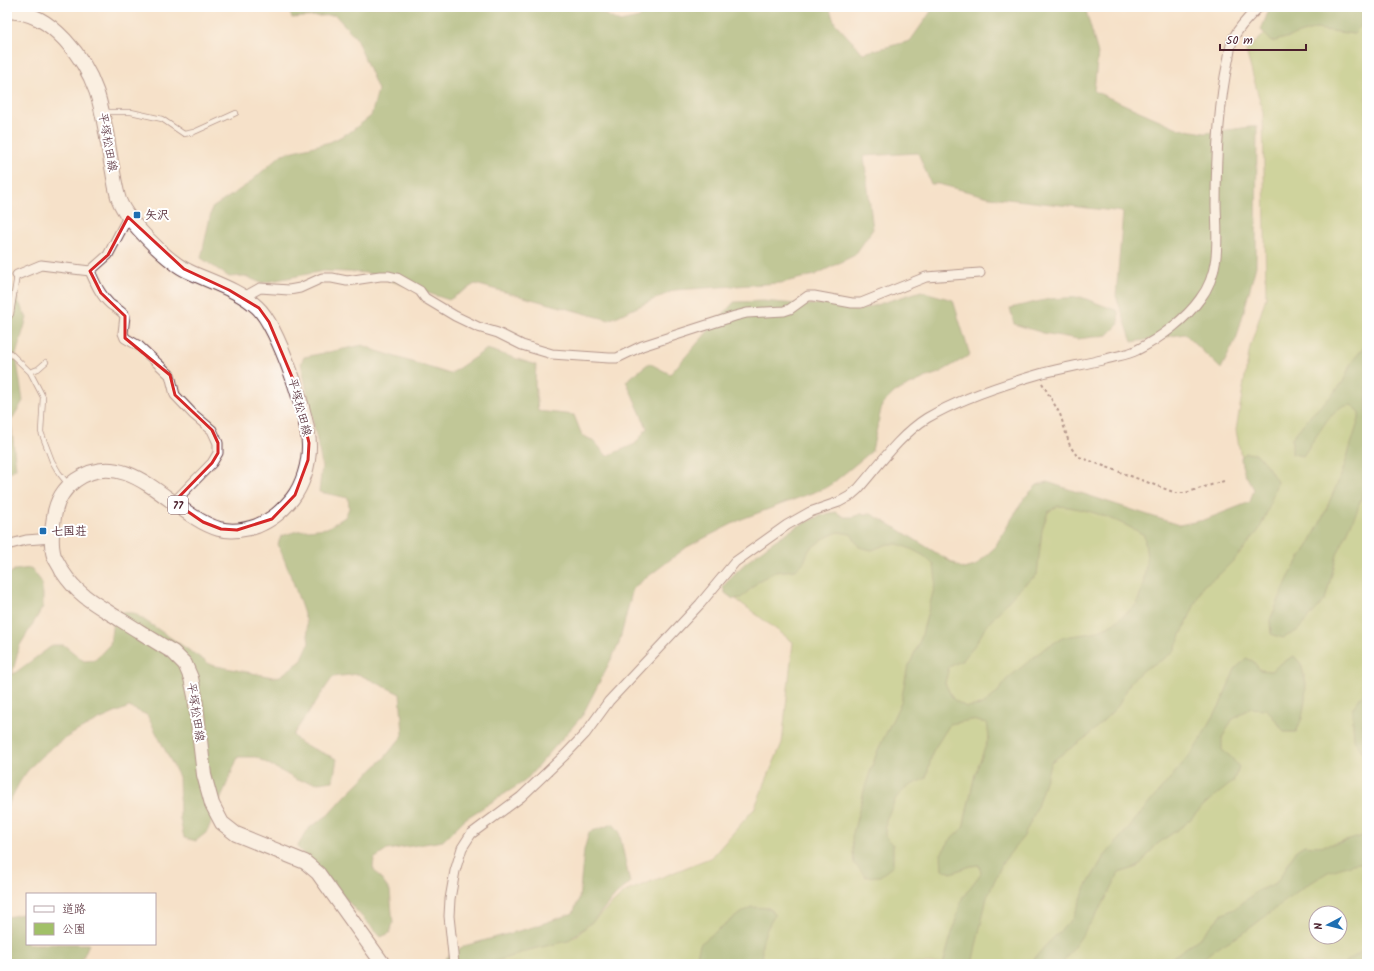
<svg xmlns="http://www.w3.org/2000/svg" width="1374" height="971" viewBox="0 0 1374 971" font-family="Kalam,'Klee One',sans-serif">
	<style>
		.green { fill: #a1c068; stroke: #76704a; fill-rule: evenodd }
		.forest { fill: #80a65c; stroke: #656244; fill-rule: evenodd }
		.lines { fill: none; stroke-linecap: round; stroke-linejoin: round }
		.service-casing { stroke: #643c43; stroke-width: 6 }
		.minor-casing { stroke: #643c43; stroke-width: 11 }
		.primary-casing { stroke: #643c43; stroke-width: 16 }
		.path { stroke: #643c43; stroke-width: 2; stroke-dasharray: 3 3; stroke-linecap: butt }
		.service { stroke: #fff; stroke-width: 4.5 }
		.minor { stroke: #fff; stroke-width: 9 }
		.primary { stroke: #fff; stroke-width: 14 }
		.marked { fill: none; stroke: #d62828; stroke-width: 3; stroke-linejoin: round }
		.poi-dot { fill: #1f6fb2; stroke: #fff; stroke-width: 1.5 }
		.labels { text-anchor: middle; stroke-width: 4; stroke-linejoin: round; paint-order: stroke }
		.shield { fill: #fff; stroke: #80626b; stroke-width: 1 }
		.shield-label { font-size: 11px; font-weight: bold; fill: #4a1f2b }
		.street-label { font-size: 12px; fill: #4a1f2b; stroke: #fff }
		.poi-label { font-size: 12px; font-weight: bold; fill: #4a1f2b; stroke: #fff; text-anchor: start }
	</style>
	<rect width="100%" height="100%" fill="#fff"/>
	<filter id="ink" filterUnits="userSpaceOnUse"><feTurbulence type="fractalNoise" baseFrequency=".025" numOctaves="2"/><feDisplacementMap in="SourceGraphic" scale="8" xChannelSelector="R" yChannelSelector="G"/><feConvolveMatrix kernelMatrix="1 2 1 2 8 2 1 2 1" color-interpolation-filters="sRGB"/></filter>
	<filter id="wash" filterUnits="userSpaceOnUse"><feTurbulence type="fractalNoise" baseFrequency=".012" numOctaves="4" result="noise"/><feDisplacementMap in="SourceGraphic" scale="16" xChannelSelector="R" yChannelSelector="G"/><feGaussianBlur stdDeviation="0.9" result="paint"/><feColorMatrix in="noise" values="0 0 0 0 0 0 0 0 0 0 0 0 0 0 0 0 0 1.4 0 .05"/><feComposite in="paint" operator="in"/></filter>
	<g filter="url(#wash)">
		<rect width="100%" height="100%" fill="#f6e1c9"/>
		<path class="green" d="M1288 7H1367V964H456L484 948 575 937 625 892 712 857 754 809 782 743 793 642 729 594 834 518 899 532 956 564 962 583 1050 493 1187 531 1254 505 1258 487 1240 452 1236 430 1250 347 1266 297 1263 112 1246 51 1278 22ZM1316 913H1340V937H1316Z"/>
		<path class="forest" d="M287 7H590L620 22 639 18 649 7H829L835 23 863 53 910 41 934 7H1085L1098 53 1094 91 1180 129 1205 133 1257 126 1256 266 1237 337 1221 369 1185 334 1132 342 1116 296 1123 212 989 197 938 184H931L918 153 864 156 873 229 855 255 815 275 781 283 675 290 609 320 475 284 449 300 367 273 324 271 261 283 245 276 229 277 201 258 212 208 248 184 282 154 330 142 350 132 371 116 378 90 356 38 335 15 292 18Z
			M1270 7H1364L1361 26 1353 34 1316 29 1272 42 1261 30Z
			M8 281 27 318 16 355 23 401 11 421 16 468 7 475V282Z
			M921 291 953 300 970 355 939 373 927 377 895 392 882 405 872 451 828 487 742 519 687 547 633 588 619 644 582 716 525 781 465 819 443 841 387 850 374 859 373 868 390 891 393 923 390 933 381 937 297 847 309 828 328 815 347 794 385 757 403 735 400 694 358 674 333 677 293 735 300 743 337 759 333 781 319 783 297 780 256 757H238L207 832 196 841 184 838 180 819 179 777 147 715 129 707C89 724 49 741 23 777 17 786 12 797 7 807V576L14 570 31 568 41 581 43 594V607L19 647 12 675 53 645H64L84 661 95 660 110 644 114 612 134 613 211 665 273 677 280 676 301 661 309 643 306 620 293 582 278 544 281 536 297 531 327 528 345 517 349 508 348 498 319 492 322 465 301 363 304 357 363 345 377 351 450 374 487 349 536 365 535 384 538 411 574 415 582 435 594 441 607 456 635 444 647 428 626 381 649 363 670 374 734 302 763 301 807 305 830 303 856 311Z
			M1081 297 1118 311 1119 324 1108 335 1078 339 1043 333 1014 324 1010 308 1049 299Z
			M1367 343V480L1357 511 1337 555 1325 600 1297 631 1283 638 1271 634 1270 620 1291 572 1309 544 1320 523 1342 473 1359 419V411L1351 405 1341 407 1327 420 1303 456 1292 454V438L1309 417 1331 396 1343 382 1351 363Z
			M1246 453 1257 454 1268 467 1277 482 1268 510 1259 530 1238 556 1220 574 1203 586 1174 651 1164 659 1143 670 1131 681 1118 706 1088 736 1051 762 1036 810 1024 836 1003 862 987 897 972 964H943L962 898 981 873 979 865 971 866 951 873 942 869 941 854 950 840 963 828 975 774 989 737 987 723 971 720 950 724 933 751 926 778 907 787 896 798 886 820 885 836 893 844V866L880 876 866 877 854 863 852 837 865 787 877 752 901 702 907 670 921 638 936 581 934 565 924 556 911 549 898 544H888L872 550 859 547 851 534 838 532 823 539 809 550 804 562 796 570 775 572 760 580 741 598 733 599 725 593 723 587C741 561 804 515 836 512L844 517H852L861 514H871L898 529 954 564 964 569 975 566 994 548 1025 497 1037 485 1047 482 1179 525 1204 520 1250 502 1254 489C1248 479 1241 470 1241 457ZM1058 506C1088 508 1119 520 1144 535L1147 558 1143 584 1137 604 1113 624 1092 633 1064 637 1045 648 1006 680 997 693 982 705 966 707 953 699 945 683 949 667 963 660 977 642 987 625 1020 588 1037 575 1042 530 1048 512Z
			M1294 656 1301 664 1306 683 1305 701 1302 718 1296 732H1284L1277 722 1266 709 1250 708 1232 720 1222 738V750L1231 757 1239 767 1233 782 1206 803 1187 823 1156 845 1138 867 1119 873C1104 906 1083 934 1062 964H1030L1045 946 1073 918 1086 887 1103 858 1194 750 1220 705 1235 669 1246 658 1253 661 1260 670 1271 671 1283 662Z
			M1367 688V717L1362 724 1364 740 1367 742V758L1354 740 1352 709Z
			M613 824 619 831 630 883 616 895 593 921 568 941 529 950 489 964H444L445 959 453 952 464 946 533 927 573 913 579 899 584 850 589 832Z
			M1362 836 1367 837V862L1353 864 1328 872 1298 891 1245 932 1215 949 1196 964H1163L1201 937 1221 915 1236 908 1257 891 1276 883 1287 866 1295 851 1304 845C1324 848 1343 842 1362 836Z
			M751 907 769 908 775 915C766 929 756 948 766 964H695L700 944 729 921Z
			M27 913V944H89L82 960 84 964H7V917Z
			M1367 946V964H1343L1357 954Z"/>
	</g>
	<g filter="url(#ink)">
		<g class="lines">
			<g class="service-casing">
				<path id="service" d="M104 112H131L162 119 184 134 194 132 236 113
					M7 320 11 314 17 275
					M7 350 30 372 38 369 46 362
					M30 372 43 397 41 432 52 461 59 473 68 484"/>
			</g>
			<g class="minor-casing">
				<path id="minor" d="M90 271 108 255 128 217
					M17 275 41 265 90 271C95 282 100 295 110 304 115 308 121 310 125 316L123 333 125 338 139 346 170 375 175 395 193 414 212 430 218 443V453L212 463 174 502
					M244 297 260 288 289 290 300 288 322 278H332L347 281 380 276H389L397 278 420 291 425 298 455 316 478 327 498 333 522 345 552 354 609 358H617L642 346 735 316 747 313 784 311 790 309 808 296H814L852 303H861L926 277 980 273
					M7 545 26 540 52 538
					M454 964 449 916 450 899 455 871 462 848 471 834 521 797 565 755 585 734 609 701 700 604 735 562 787 525 810 512 839 502 850 496 858 489C878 466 901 434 927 418 959 399 1008 383 1043 373 1064 368 1085 364 1106 359 1116 356 1128 355 1137 350 1159 339 1186 319 1200 299 1221 272 1217 238 1216 206 1216 158 1218 108 1228 61 1230 53 1230 43 1234 37 1240 25 1250 16 1259 7"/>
			</g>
			<g class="primary-casing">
				<path id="primary" d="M7 11C32 12 48 22 65 40 100 77 103 114 111 162 114 175 115 188 119 200 127 221 168 262 188 271 211 282 239 290 257 307 278 326 310 419 309 447 309 464 303 485 292 499 281 512 273 519 257 526 246 530 231 532 219 529 173 516 129 443 76 480 63 489 56 502 54 517 52 529 50 544 54 556 56 561 60 566 62 571 78 596 97 605 121 620 139 631 156 642 173 652L185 664 191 678 195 696 204 775 212 804 222 823 236 834 305 862 318 873 383 964"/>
			</g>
			<path class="path" d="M1042 383 1060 414 1070 446 1077 456 1176 493H1185L1224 481"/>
			<use href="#service" class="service"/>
			<use href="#minor" class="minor"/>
			<use href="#primary" class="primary"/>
		</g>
	</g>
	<path d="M0 0H1374V971H0ZM128 217 184 269 229 290 259 308 269 322 295 384 309 443 308 460 295 495 272 519 237 530 221 529 203 522 174 502 212 463 218 453V443L212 430 175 395 170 375 125 338V316L101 293 90 271 108 255Z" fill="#f6e1c9" fill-opacity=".55" fill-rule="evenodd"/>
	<path class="marked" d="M128 217 184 269 229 290 259 308 269 322 295 384 309 443 308 460 295 495 272 519 237 530 221 529 203 522 174 502 212 463 218 453V443L212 430 175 395 170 375 125 338V316L101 293 90 271 108 255Z"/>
	<g class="poi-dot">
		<rect x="133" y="211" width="8" height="8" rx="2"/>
		<rect x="39" y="527" width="8" height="8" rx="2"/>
	</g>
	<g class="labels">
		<rect class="shield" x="168" y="496" width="20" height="18" rx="3"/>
		<g class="shield-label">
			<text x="178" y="509">77</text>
		</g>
		<g class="street-label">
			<text transform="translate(108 142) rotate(80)" y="4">平塚松田線</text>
			<text transform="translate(300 407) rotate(75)" y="4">平塚松田線</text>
			<text transform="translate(196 712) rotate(81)" y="4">平塚松田線</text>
		</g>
		<g class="poi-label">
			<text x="145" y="219">矢沢</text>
			<text x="51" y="535">七国荘</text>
		</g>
	</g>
	<rect width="1374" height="971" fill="none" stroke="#fff" stroke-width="24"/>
	<rect x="26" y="893" width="130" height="52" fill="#ffffff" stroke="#b7a5aa"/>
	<rect x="34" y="906" width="20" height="6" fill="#ffffff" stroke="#b7a5aa"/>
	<text x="62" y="913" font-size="12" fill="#4a1f2b">道路</text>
	<rect x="34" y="923" width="20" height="12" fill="#a1c068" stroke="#b7a5aa"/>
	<text x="62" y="933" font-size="12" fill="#4a1f2b">公園</text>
	<g transform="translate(1328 925) rotate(263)"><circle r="19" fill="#ffffff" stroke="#b7a5aa"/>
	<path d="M0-3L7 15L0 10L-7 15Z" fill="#1f6fb2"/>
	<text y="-6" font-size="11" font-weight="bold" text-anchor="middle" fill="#4a1f2b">N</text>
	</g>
	<path d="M1220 44v6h86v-6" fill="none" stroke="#4a1f2b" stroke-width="2"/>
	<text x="1226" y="44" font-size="12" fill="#4a1f2b" stroke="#ffffff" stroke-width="3" paint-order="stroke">50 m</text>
</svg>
